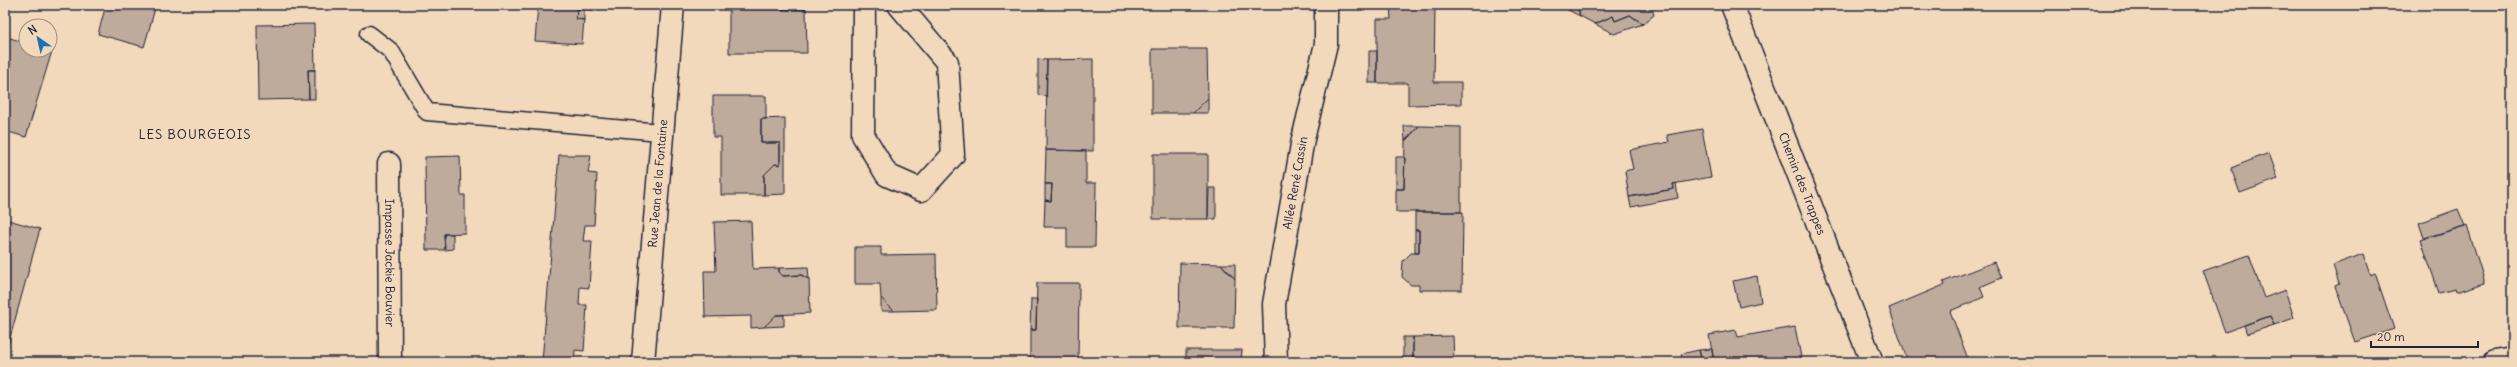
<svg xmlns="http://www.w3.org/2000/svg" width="2517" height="367" viewBox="0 0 2517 367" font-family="Delius,sans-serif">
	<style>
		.building { fill: #bfab9b; stroke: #22223b }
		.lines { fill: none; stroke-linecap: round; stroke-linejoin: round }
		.service-casing { stroke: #22223b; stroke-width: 19 }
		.minor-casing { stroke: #22223b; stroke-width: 25 }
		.service { stroke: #f3d9bb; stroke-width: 16 }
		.minor { stroke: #f3d9bb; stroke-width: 22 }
		.labels { text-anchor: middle; stroke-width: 3; stroke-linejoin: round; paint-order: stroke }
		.street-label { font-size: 12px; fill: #22223b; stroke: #f3d9bb }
		.neighbourhood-label { font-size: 13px; letter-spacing: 1px; fill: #22223b; stroke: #f3d9bb }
	</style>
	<rect width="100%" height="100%" fill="#f3d9bb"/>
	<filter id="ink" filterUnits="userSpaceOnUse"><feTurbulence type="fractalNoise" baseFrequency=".025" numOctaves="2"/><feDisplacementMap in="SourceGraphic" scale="8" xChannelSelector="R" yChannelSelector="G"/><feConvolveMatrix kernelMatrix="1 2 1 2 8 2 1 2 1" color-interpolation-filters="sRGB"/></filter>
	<g filter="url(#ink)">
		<path class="building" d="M106 5H156L144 47 98 34Z
			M538 5H596V10L577 9 576 19 584 20 582 44 535 41Z
			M729 5H748V9H806L807 53H729Z
			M777 5H806V9H777Z
			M1390 5H1435L1434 82H1461V104L1408 105V83H1377V19H1391Z
			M1561 5H1577L1580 16 1562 7Z
			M1577 5H1651L1654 15 1643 24 1630 15 1615 21 1613 16 1595 24 1580 16Z
			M577 9H584V20L576 19Z
			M1630 15 1643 24 1614 34 1595 24 1613 16 1615 21Z
			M314 24 315 70H308L309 99 258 100 257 25Z
			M7 37 26 43V50L52 51 26 137 5 131Z
			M1152 49H1207L1208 98 1193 113H1152Z
			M1369 51H1377V83H1369Z
			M1038 59 1047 60 1046 96 1038 95Z
			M1093 59V151L1046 150 1047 60Z
			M308 70H315V99H309Z
			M713 96H766V119H761V143H780V165L775 164 764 175V195H721V137H713Z
			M1208 98V113H1193Z
			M785 118V194L764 195V175L775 164 780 165V143H761V119Z
			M1404 126H1419L1405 141Z
			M1419 126 1461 127V212H1396V189H1404L1405 141Z
			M1702 129 1711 177 1673 184 1674 189 1629 197 1625 171 1633 169 1629 150 1669 142 1667 135Z
			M1046 150 1086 151V183H1096L1095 247H1067V227H1044L1045 200 1051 201 1052 184H1045Z
			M2269 153 2278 179 2240 193 2231 168Z
			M1153 154H1208V219H1153Z
			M559 155H591L588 173 597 174 594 225H585L583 241H592L589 288 580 287 579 305H587L584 351 575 350 574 362H542Z
			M460 156 461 195H465V233L444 234 445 250H426L425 157Z
			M1396 157H1405L1404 189H1396Z
			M1676 183 1678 198 1631 207 1629 197 1674 189 1673 184Z
			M1045 184H1052L1051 201 1045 200Z
			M1209 188H1216V219H1208Z
			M2458 209 2465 226 2424 238 2419 223Z
			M1415 212H1463L1462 290H1419V285H1411L1402 277 1403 261 1411 253H1419V230H1415Z
			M5 219 40 229 5 356Z
			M751 221 753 269 779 268V272L783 276 801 275 809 279 810 313 776 315 764 327 751 328V316L705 317 704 271H716L714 222Z
			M2467 225 2485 283 2456 292 2455 289 2439 293 2421 240Z
			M1415 230H1419V253H1415Z
			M444 234H453V249L445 250Z
			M855 247H881V255L936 254 937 310 894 311 881 298 880 284H855Z
			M2363 254 2370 275 2375 273 2394 329 2355 342 2335 286 2339 284 2333 265Z
			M2249 255 2264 298 2285 290 2294 318 2274 325 2270 316 2225 332 2203 271Z
			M1994 262 2001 278 1980 287 1984 297 1950 311 1968 359 1960 362H1908L1889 308 1944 285 1943 282Z
			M1180 263 1221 264 1235 279 1234 328H1179Z
			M1221 264H1235V279Z
			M808 267 809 279 801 275 783 276 779 272V268Z
			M1757 276 1761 302 1739 307 1733 281Z
			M1037 283H1079L1078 362H1030V330H1036Z
			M881 298 894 311H881Z
			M1031 299H1037L1036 330H1030Z
			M776 315H784V326L764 327Z
			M2270 316 2274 325 2247 334 2244 325Z
			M1795 327 1802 362H1714L1709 335 1736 330 1738 337Z
			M1453 336 1454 362H1413V337Z
			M1403 337H1413V362H1403Z
			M1712 349 1714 362H1702L1699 350Z
			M1186 350H1242L1241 362H1186Z
			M1699 350 1702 362H1682L1681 354Z
			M464 359V362H429V360Z"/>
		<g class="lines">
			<g class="service-casing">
				<path id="service" d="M369 34 391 51 427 112 661 132"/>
			</g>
			<g class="minor-casing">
				<g id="minor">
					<path d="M864 5 863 135 887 175 921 190 953 155 947 62 899 5"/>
					<path id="s1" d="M1732 5 1872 362"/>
					<path id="s2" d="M389 164 390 362"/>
					<path id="s3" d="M643 362 673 5"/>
					<path id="s4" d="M1276 362 1274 304 1303 139 1326 44V5"/>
					<path d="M2495 362 2512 359"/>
				</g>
			</g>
			<use href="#service" class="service"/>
			<use href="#minor" class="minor"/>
		</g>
	</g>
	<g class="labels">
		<g class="street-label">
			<text dy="4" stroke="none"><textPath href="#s3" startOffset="179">Rue Jean de la Fontaine</textPath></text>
			<text dy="4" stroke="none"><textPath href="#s4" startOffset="181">Allée René Cassin</textPath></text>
			<text dy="4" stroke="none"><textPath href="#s1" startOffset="192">Chemin des Trappes</textPath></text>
			<text dy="4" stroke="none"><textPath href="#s2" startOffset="99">Impasse Jackie Bouvier</textPath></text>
		</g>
		<g class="neighbourhood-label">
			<text x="195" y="139">LES BOURGEOIS</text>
		</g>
	</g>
	<rect width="2517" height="367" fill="none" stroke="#f3d9bb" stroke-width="20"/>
	<rect x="10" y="10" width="2497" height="347" fill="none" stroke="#22223b" stroke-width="1.5" filter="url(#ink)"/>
	<g transform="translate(38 38) rotate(326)"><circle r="19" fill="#f3d9bb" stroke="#9f9088"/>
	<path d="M0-3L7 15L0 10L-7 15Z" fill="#1f6fb2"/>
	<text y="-6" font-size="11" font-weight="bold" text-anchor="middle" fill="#22223b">N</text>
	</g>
	<path d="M2371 341v6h107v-6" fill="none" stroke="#22223b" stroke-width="2"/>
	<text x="2377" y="341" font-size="12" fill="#22223b" stroke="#f3d9bb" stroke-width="3" paint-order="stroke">20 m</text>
</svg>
